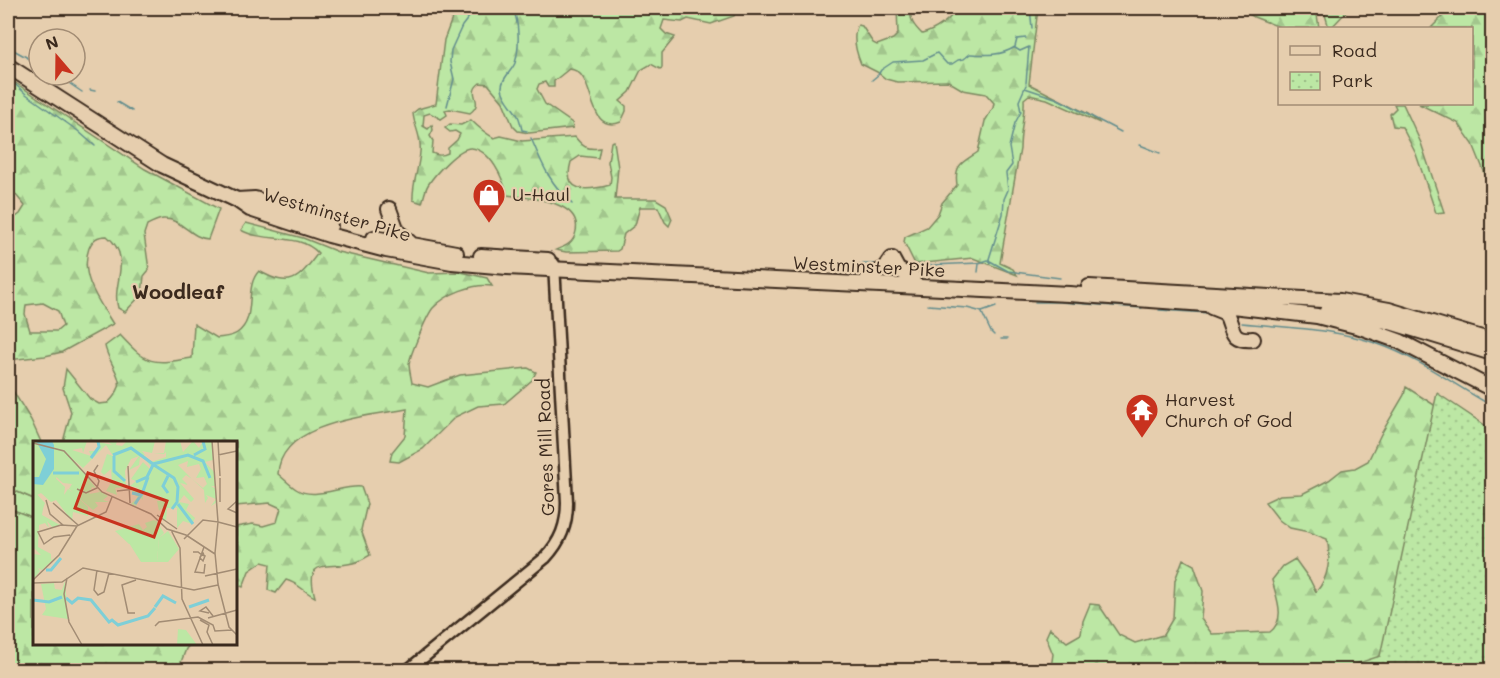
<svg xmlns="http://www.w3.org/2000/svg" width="1500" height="678" viewBox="0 0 1500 678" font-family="Mali,sans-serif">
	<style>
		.grass { fill: #bce7a4; stroke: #7c8861; stroke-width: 1.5 }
		.forest { fill: url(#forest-firs); stroke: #7c8861; stroke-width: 1.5; fill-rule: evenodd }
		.park { fill: url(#park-dots); stroke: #7c8861; stroke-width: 1.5 }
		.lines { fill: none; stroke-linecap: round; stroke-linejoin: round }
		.stream { stroke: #638d8d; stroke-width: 1.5 }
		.secondary-casing { stroke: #3b2a1e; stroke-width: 15 }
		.highway-casing { stroke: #3b2a1e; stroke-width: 18 }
		.secondary { stroke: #e6ceae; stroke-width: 10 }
		.highway { stroke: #e6ceae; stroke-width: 14 }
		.labels { text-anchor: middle; stroke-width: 4.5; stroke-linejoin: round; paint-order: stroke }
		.poi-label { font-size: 18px; fill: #3b2a1e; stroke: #e6ceae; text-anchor: start }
		.street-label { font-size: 18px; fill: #3b2a1e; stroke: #e6ceae }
		.neighbourhood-label { font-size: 20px; font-weight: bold; fill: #3b2a1e; stroke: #e6ceae }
		.inset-river { fill: none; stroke: #7ecfd7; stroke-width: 3 }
		.inset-road { fill: none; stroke: #a28c74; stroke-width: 1.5 }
		.view { fill: #c8321e; fill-opacity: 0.15; stroke: #c8321e; stroke-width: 3 }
		.inset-edge { fill: none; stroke: #3b2a1e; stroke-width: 3 }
	</style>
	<defs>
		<pattern id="forest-firs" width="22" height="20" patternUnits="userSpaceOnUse" patternTransform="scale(1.5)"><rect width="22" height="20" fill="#bce7a4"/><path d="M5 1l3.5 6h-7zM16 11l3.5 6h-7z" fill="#a2c68d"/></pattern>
		<pattern id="park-dots" width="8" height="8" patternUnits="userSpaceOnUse" patternTransform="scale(1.5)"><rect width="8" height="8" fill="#bce7a4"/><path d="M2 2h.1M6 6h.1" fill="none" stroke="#a2c68d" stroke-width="1.8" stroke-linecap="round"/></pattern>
	</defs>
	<rect width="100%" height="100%" fill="#e6ceae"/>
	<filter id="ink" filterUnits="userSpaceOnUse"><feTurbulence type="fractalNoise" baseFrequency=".0167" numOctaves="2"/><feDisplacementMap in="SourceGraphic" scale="12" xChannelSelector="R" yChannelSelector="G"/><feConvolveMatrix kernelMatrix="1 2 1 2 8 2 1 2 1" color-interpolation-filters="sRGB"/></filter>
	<g filter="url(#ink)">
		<path class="grass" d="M8 488 34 499V518L8 508Z"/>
		<path class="forest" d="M456 8H737L734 16 711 24 688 19 682 22 664 20 661 29 666 34 675 37 662 53V68L660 69 651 64 641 70 630 92 620 101 626 106V111L621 122C584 136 598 70 569 69L554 81V87H548L545 82 539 84 537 89 545 104 572 123 573 128 529 133 518 131 513 126 503 102 488 84 480 83C465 94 486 101 470 113L450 109 445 110 447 115 441 119 430 113 424 115 423 126 428 129 432 125 433 130 430 136 433 141 432 153C438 156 442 156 448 153V148L457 140 460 134 455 131 450 132 445 128 450 124 461 125 471 120C477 126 487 134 494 138L501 136 522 141 575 137C583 147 587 150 600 148L598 158 580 156 571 162C562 194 587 191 610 185L611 177 608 162 611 142 614 141 618 168 615 199H656L666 205 672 219 669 226 665 222 658 207H640L635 225 624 234 620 249 617 251 566 252 556 250C566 246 574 243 576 231 582 200 527 198 507 195 503 178 491 150 471 148 459 147 434 175 428 185 425 190 424 197 422 203L413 200C412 184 419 168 420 152 422 136 414 127 413 113L418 109 436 104 444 40Z
			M897 8H911C909 20 914 26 922 34 937 30 949 20 958 8H1038L1029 84 1088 114 1100 123 1047 99 1029 95 1024 99C1025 116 1020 131 1020 149L1000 263 1013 269 1017 275 973 258 915 264 904 242 905 237 927 227 938 214 942 203 957 185C954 164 962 163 978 152L985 121 993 108 994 103 986 94 963 90 948 81 897 82 886 79 877 72 861 64C856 52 852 36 858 25L862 26 873 43 877 45 893 39 898 34Z
			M1240 8H1316L1319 28H1282L1254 17Z
			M1323 8H1345L1347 11 1331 28H1329Z
			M1442 8H1492V191L1473 144 1458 123 1419 104H1472V28H1431L1442 17Z
			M8 78 145 169 219 209 208 239C191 238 181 219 165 219 159 218 152 223 147 225L144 234 149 270 144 276 142 294 125 312 118 308C111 282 134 259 107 236 97 236 93 239 89 248 79 276 99 301 113 324L62 352 45 356 8 360V218L13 219 20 214 25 206 11 189 8 180ZM43 303 58 311 63 326 57 331H30L25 314 26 305Z
			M1394 104H1403L1421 143 1444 212 1436 213 1416 154 1402 127 1393 126 1390 114 1396 108Z
			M246 223 303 238 338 252 429 273 461 272 487 278 492 286C473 283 446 294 433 308 427 315 410 355 409 364 409 369 411 377 412 383L428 387 460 375 528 368 536 372 532 380 504 404 478 406 455 417 423 449 399 462 390 461 392 452 405 436 407 409C369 416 280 422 278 474 284 479 290 485 296 489 314 501 342 485 361 487L367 504 361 530 370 555C365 558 359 562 353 563 327 570 304 556 315 597 304 592 298 583 286 580L276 593 268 590 270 564 262 562 249 571 243 587 236 584V527L253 524 263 526 277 522 281 508 270 503 236 506V442H63L71 412 63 388 66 369 90 399 99 404 108 403C112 399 117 393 119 387 122 377 107 359 105 346L120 335C148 365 151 365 192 358L194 324 217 338C223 337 232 337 237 333 258 319 243 287 259 271 291 289 298 280 318 253 299 232 263 243 241 230Z
			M8 383 31 420 41 442H34V499L8 488Z
			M1406 387 1453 417 1445 670H1041L1051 668 1053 654 1046 637 1050 628 1067 642 1081 634 1083 621 1090 604 1099 605 1119 635 1135 643 1163 635 1173 618 1175 580 1183 559 1194 565 1203 591 1201 619 1212 634 1270 632C1287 619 1276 597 1272 580L1283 566 1295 559 1310 580 1316 592C1329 578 1331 557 1327 539L1309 532 1290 528 1279 520 1265 502 1280 495 1302 494 1329 480 1342 470 1355 468 1368 461 1381 434 1404 395Z
			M8 508 34 518V644H190L186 649 178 670H8Z"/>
		<path class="park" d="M1437 393 1492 430V670H1338L1380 656Z"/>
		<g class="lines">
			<path class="stream" d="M513 8C519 23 520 47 515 63 512 71 501 79 502 88 503 98 513 107 518 116 520 120 521 125 522 130L527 131
				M1030 8 1032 28
				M8 47 39 64
				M1015 48 1020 51 1029 47 1026 83
				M57 75 82 92
				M8 78 26 94 78 131 95 146
				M872 80 878 75 881 70 893 62 923 60 937 53 947 64H952L958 60 964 59 970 54C986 55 1001 56 1015 47L1017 39 1026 38
				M1025 88 1058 99 1121 132
				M90 90 95 91
				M117 102 132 111
				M447 106 454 79 450 62 451 50 462 26 476 8
				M531 138C543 166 549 182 572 204
				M1140 145 1160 153
				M990 261 1008 271 1060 278
				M990 263 989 259 1003 214 1004 199 1008 190 1006 173 1012 165 1009 147 1015 123 1021 112 1019 101 1026 85
				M841 264H878
				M907 266 979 263 988 260
				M978 272 979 264
				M1035 302H1059L1142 308
				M928 305 967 308 982 312 996 307
				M1159 310 1209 313
				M982 313 991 332 994 335
				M1242 323C1288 328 1333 328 1378 344 1416 357 1452 383 1487 403
				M1001 339H1007"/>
			<g class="secondary-casing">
				<path id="secondary" d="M408 670 545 558C561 541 567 525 567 502L554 264"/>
			</g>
			<g class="highway-casing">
				<path id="highway" d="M8 66 162 165 237 200 250 209 329 235 386 250 452 262 507 267 1069 294 1232 306 1317 316 1360 327 1399 341 1492 389
					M237 200 255 199 330 226
					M389 209 397 231 411 244
					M374 238 456 253
					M481 256 548 260
					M892 259 898 270 913 277
					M868 276 885 269 892 259
					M1089 287 1340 301 1389 310 1492 341
					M1211 307 1226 313C1234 328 1229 341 1253 339
					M1327 311 1387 321 1492 353"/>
			</g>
			<use href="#secondary" class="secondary"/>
			<use href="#highway" class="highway"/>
		</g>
	</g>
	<defs>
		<g id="shop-pin" transform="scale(1.725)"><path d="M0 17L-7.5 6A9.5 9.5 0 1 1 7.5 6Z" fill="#c8321e" stroke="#e6ceae"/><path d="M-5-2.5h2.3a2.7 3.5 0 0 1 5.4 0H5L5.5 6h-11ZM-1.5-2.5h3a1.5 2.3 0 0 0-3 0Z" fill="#fff"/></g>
		<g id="temple-pin" transform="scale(1.725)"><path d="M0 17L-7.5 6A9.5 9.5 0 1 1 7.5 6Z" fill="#c8321e" stroke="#e6ceae"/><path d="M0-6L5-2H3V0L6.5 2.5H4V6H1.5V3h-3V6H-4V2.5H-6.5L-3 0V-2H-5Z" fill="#fff"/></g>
	</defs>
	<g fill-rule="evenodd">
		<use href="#shop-pin" x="489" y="195"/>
		<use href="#temple-pin" x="1142" y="410"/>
	</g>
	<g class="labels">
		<g class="poi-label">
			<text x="512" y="201">U-Haul</text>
			<text x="1165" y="406">Harvest<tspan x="1165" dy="21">Church of God</tspan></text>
		</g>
		<g class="street-label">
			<text transform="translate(337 215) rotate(16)" y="6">Westminster Pike</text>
			<text transform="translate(869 267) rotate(3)" y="6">Westminster Pike</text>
			<text transform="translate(546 447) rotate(-92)" y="6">Gores Mill Road</text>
		</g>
		<g class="neighbourhood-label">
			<text x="178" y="299">Woodleaf</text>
		</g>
	</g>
	<g transform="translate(33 441)">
		<rect width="204" height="204" fill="#e6ceae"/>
		<path d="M135 90 146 108 135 121H124L126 97Z" fill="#bce7a4"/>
		<path d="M19 0H54L50 12 49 7 39 9 58 15 56 10H62L66 5 62 0 79 4 74 0H84L83 4 89 5 94 0H122L119 12 109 10 112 14 107 16 106 24 96 29 106 15 98 18 92 30 93 46 82 47 84 54 73 50 79 40 78 28 71 34 68 31 74 13 80 15 73 4 50 27ZM133 0H147L150 11 160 0 166 7 170 0H179L180 19 172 21 181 31 182 45H178L183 48 184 61 178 65 183 58 173 54 175 57 172 62 171 49 159 38 170 47 174 43 171 36 163 37 168 28 166 23 154 26 155 20 145 24 159 38 153 34 149 38 155 44 147 42 161 58 158 61 151 54 146 61 156 63 153 69 162 77 159 83 150 80 144 87V67H134L133 80 130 78 129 66 126 70 124 60H130L128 55 123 59 110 50V59L107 56 103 65 98 63 105 56 100 53 99 49 107 47 97 45 103 40 98 38 110 21 117 28 118 26 112 18V15L118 21 133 16V11L131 13 121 12H131ZM12 5 20 7 26 9 39 17 63 47 59 46 56 53 67 51 64 48 75 55 70 59 76 61H62L65 65 60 69 41 53 55 66V75L40 71 39 80 23 59 18 61 8 52 4 53 11 62 9 74 27 84 20 87 14 80 16 87 12 82 6 84 5 106 18 113V119L23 116 9 129 5 127 7 130 0 139V113L8 114 0 106V43L10 44 19 34 32 46 31 54 35 48 41 52 36 48 39 43 30 42 20 33 22 9ZM121 79 125 83 121 89 96 103 82 90 106 83 110 89 114 86 112 82ZM32 140 35 178 9 174 13 168 8 143 21 142 22 148 29 149Z" fill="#bce7a4"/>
		<path d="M145 188 153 189 164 204H144Z" fill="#bce7a4"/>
		<path d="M0 0H54L50 7 39 6V15L32 18 19 46 4 54 12 62 4 83H0ZM123 79 131 92 126 97 124 121H108L96 102 102 92H115Z" fill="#bce7a4"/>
		<path d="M3 0H19L21 4V28L10 44 0 43V36H6L13 18Z" fill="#7ecfd7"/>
		<path class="inset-river" d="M80 14 98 7 120 23 155 14 170 20 177 37M161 14 172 8 170 0M81 15V30L92 40M58 17 66 6 65 0M121 24 141 37 145 46 144 61 139 68M20 32H46M135 35 130 45 135 52M103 41 114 36 120 24M99 52 108 54 102 63M109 53 115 36M145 63 160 83M13 129H18L28 117M33 157 39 162 45 157 58 159 76 181 79 179 85 184 115 175 122 167M0 159 16 161 29 156M122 166 130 155 143 162M156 166 176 159"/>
		<path class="inset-road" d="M185 0 187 35M0 2 31 10 69 51 118 73 134 88 153 94M185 14 204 10M95 25 97 62M187 37V61M44 48 53 52 64 47 66 40 61 30 65 24M84 50 102 48M13 59 17 73 30 84M20 62 45 84M204 72 195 68 204 60M124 74 144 88M204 86 185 81 182 112 185 143 196 186 204 194M138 89 147 107 149 158 170 204M37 94 21 96 11 103 5 91 28 84 44 85 73 71 79 56M153 94 182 113M151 98 170 79 185 81 179 0M171 106 162 131 171 132 172 123M160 111H165L169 114 172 115 170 120 167 117V116L169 114 170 112 171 114M64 129 61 149 65 154 71 151 76 132M172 135 204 128M34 137 31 153 36 181 49 204M0 139 26 114 44 85M0 142 29 141 50 127 161 149 185 144M102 172H95L89 144 103 139M176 172 167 170 173 166 180 175M175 177 204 169M167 179 176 184 174 191 180 204M122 185 126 181 165 176 180 184 182 190 199 189"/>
		<path class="view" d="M55 32 134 60 121 96 42 67Z"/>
		<rect width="204" height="204" class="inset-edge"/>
	</g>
	<rect width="1500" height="678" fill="none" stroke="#e6ceae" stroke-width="30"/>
	<rect x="15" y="15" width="1470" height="648" fill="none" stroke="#3b2a1e" stroke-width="2" filter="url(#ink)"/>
	<rect x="1278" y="27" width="195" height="78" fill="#e6ceae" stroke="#a28c74" stroke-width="1.5"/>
	<rect x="1290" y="46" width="30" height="9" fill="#e6ceae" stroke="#a28c74" stroke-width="1.5"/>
	<text x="1332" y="57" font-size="18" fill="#3b2a1e">Road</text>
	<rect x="1290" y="72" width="30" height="18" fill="url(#park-dots)" stroke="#a28c74" stroke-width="1.5"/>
	<text x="1332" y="87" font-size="18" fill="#3b2a1e">Park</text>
	<g transform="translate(57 57) rotate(340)"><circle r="28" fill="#e6ceae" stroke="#a28c74" stroke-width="1.5"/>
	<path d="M0-4.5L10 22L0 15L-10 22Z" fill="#c8321e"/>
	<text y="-9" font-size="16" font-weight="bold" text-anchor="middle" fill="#3b2a1e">N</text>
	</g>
</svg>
